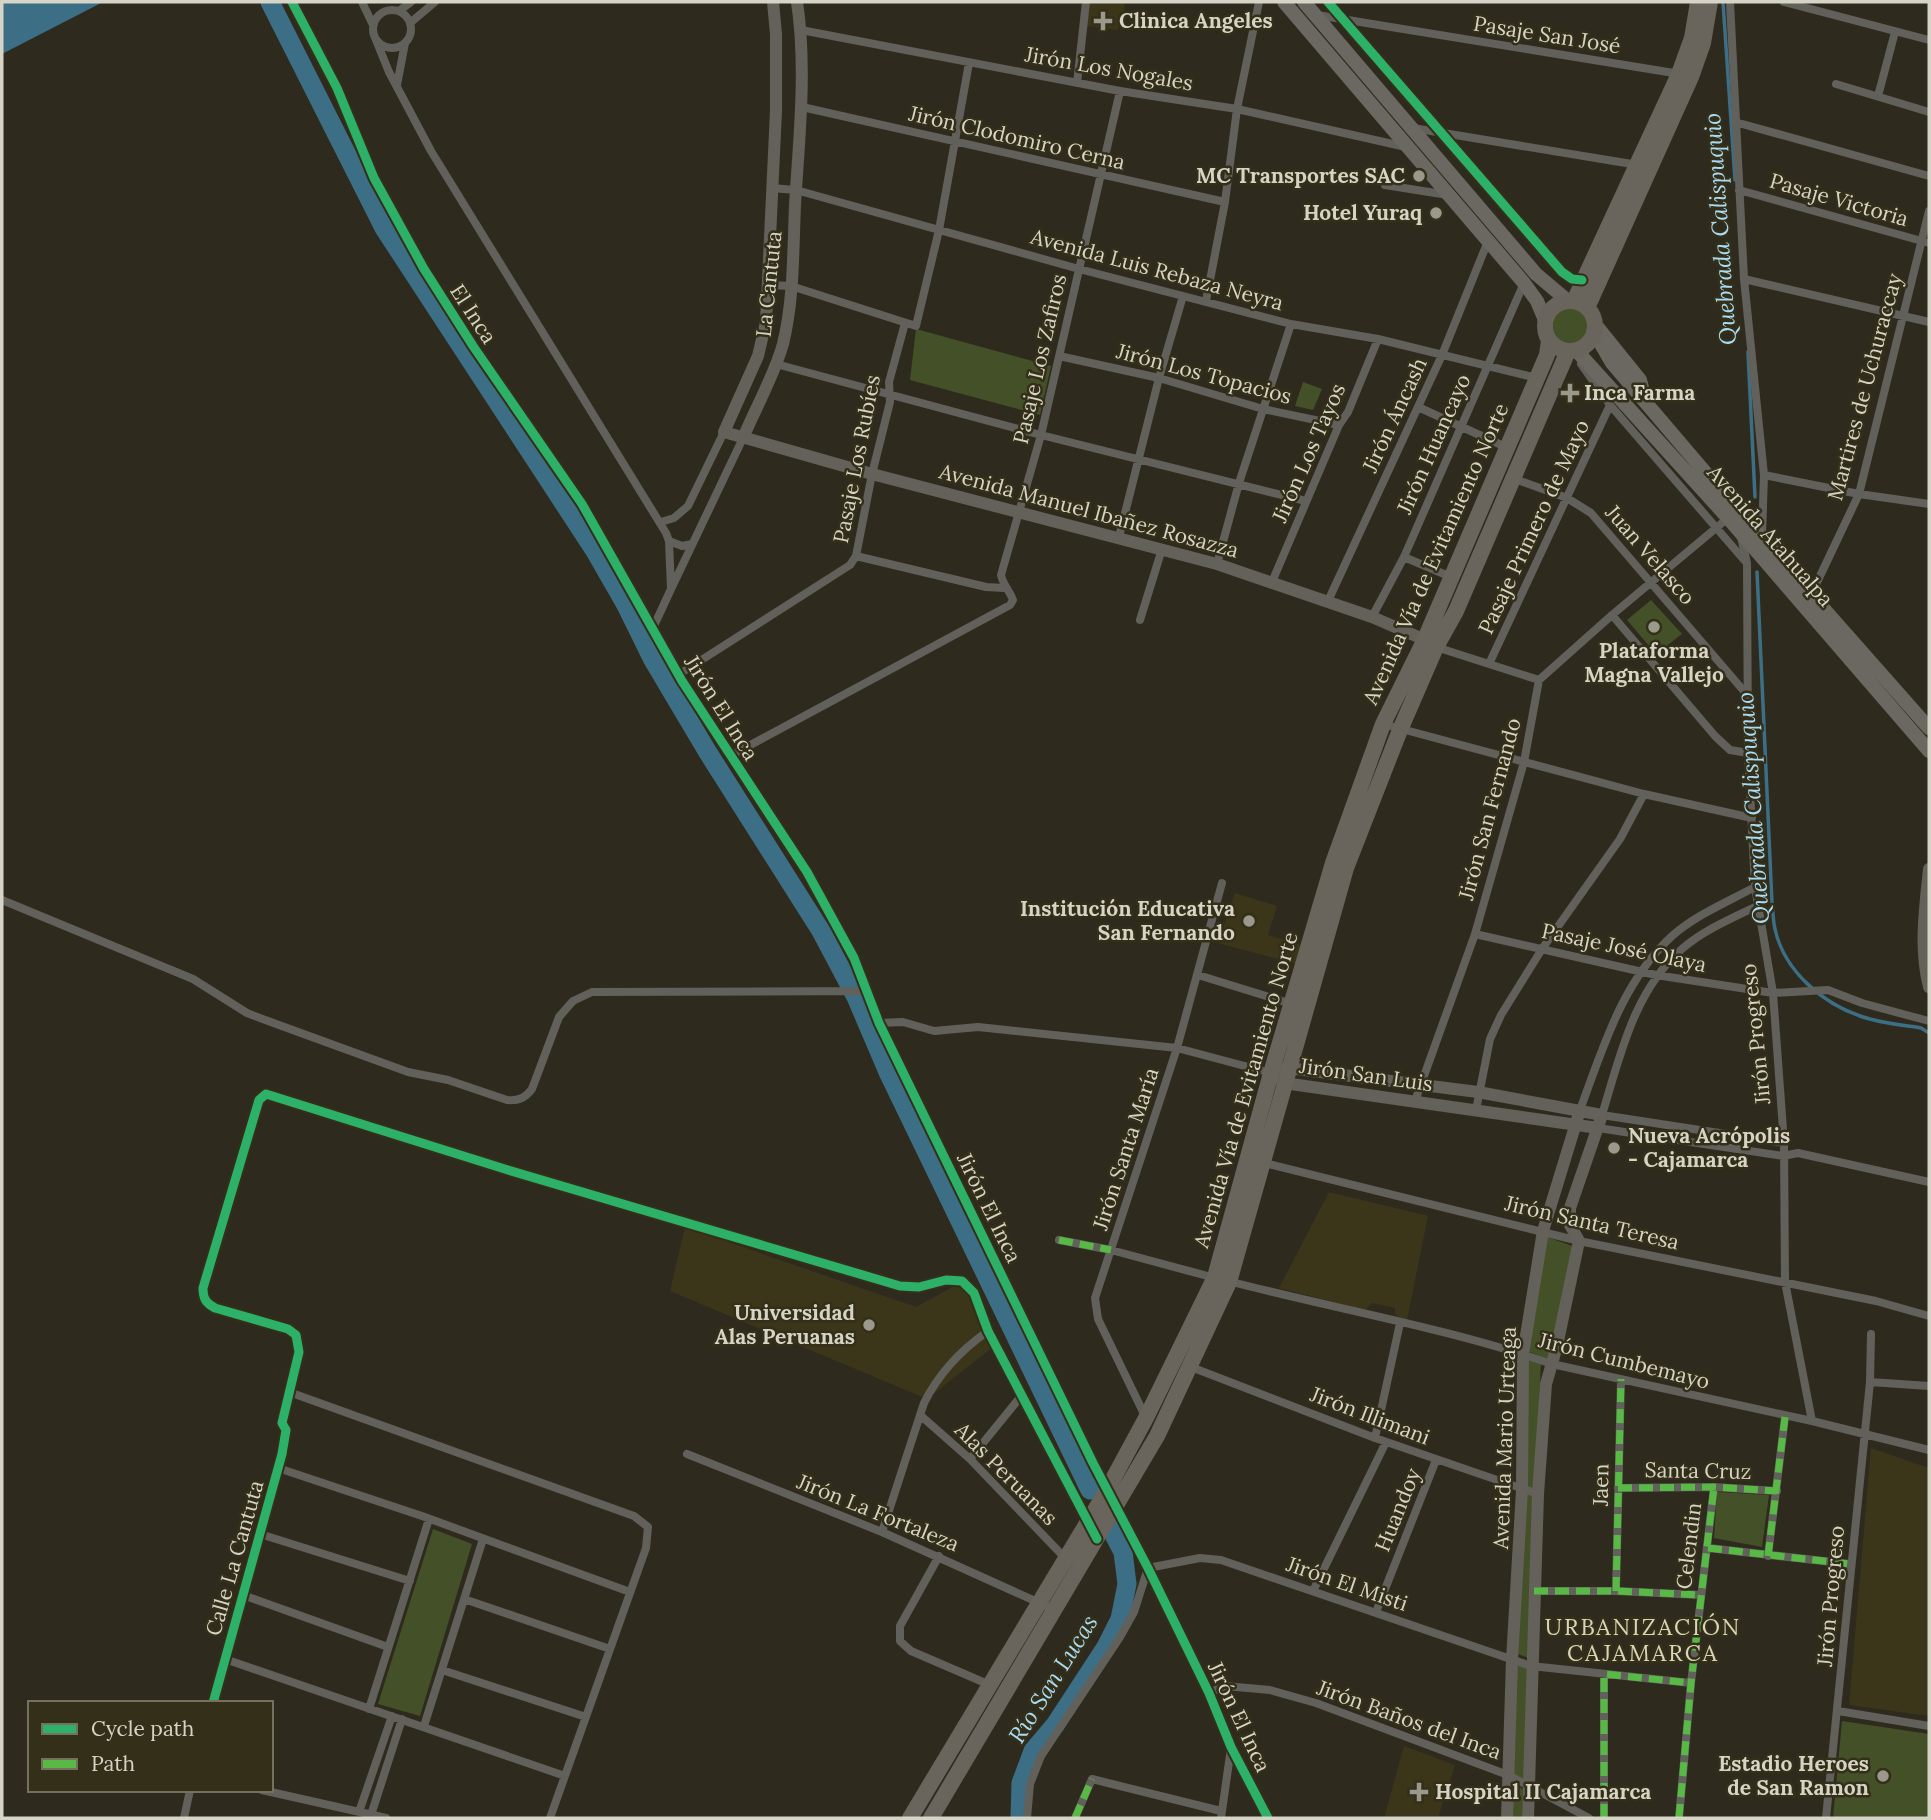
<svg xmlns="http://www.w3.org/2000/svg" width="1931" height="1820" viewBox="0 0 1931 1820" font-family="Lora,serif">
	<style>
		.built { fill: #3b3519 }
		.green { fill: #445128 }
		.water { fill: #3c6f86 }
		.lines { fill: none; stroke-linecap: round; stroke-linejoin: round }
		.stream { stroke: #3c6f86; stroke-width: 3.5 }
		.river { stroke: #3c6f86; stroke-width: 19 }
		.street { stroke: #62605b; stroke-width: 8 }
		.secondary { stroke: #64615a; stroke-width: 12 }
		.primary { stroke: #6b6761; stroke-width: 14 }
		.highway { stroke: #69645c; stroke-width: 16 }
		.quiet { stroke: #58b947; stroke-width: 7; stroke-dasharray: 14 7; stroke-linecap: butt }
		.cycleway-casing { stroke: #342f18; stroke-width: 13 }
		.cycleway { stroke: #2db169; stroke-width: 9 }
		.poi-dot { fill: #9b998b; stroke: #342f18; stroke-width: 2.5 }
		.labels { text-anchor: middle; stroke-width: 5; stroke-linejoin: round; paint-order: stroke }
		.poi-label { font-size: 21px; font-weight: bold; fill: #d6d4c6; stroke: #342f18; text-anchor: end }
		.street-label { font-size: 21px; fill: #d6d4c6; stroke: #342f18 }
		.water-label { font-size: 23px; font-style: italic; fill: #aadbf4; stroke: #342f18 }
		.neighbourhood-label { font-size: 23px; letter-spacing: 2px; fill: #dad4b8; stroke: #342f18 }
	</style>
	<rect width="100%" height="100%" fill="#2e2b1e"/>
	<path class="built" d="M1090 2H1125L1124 16H1120L1118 30 1087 26Z
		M1235 893 1277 906 1268 935 1310 948 1304 966 1218 943Z
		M1329 1192 1428 1216 1407 1320 1399 1318 1395 1314V1308L1372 1303 1365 1310 1279 1288Z
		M685 1227 916 1307 963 1281 998 1343 927 1399 670 1291Z
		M1871 1448 1929 1468V1716L1849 1705Z
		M1404 1746 1455 1765 1438 1818H1384Z"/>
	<path class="green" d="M1553 326a18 18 0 1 1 36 0a18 18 0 1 1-36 0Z
		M916 329 1051 366 1040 415 910 380Z
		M1303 382 1322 389 1313 410 1295 406Z
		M1651 600 1682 634 1656 654 1627 620Z
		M1544 1236 1578 1248 1549 1359 1521 1349Z
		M1526 1360 1541 1362 1535 1489 1525 1487Z
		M1717 1492 1769 1495 1762 1547 1714 1538Z
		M1524 1493 1535 1496 1529 1658 1518 1654Z
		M433 1529 472 1544 420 1716 378 1704Z
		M1517 1661 1528 1665 1524 1780 1513 1775Z
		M1842 1721 1929 1734V1818H1833Z
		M1513 1784 1523 1789 1522 1818H1512Z"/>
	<path class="water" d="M2 2H103L2 54Z"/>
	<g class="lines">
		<path class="stream" d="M1723 2 1735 180
			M1748 352 1755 497
			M1757 572 1772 903C1773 911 1773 921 1775 929 1784 971 1823 1004 1863 1017 1881 1023 1902 1025 1921 1028L1929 1033"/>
		<path class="river" d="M270 2 384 228 595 551 626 605 653 660 707 751 821 931 856 997 888 1072 1090 1490
			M1020 1818 1021 1783 1033 1751 1055 1725 1106 1647 1120 1619 1127 1584 1123 1552 1110 1527"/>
		<path class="street" d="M292 2 337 88 374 178 424 269 473 346 582 504 682 681 807 872 854 958 879 1023 1108 1491
			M362 2 373 25
			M1730 2 1744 279 1764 475 1762 536
			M1784 2 1929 40
			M373 29a19 19 0 1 1 38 0a19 19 0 1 1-38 0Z
			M399 11 411 2
			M1317 15 1680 74
			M410 23 435 2
			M801 30 1120 91 1237 109 1406 147
			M376 40 389 72 431 151 666 533 669 541 671 589 653 628
			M1077 83 1086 2
			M1836 84 1929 112
			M397 85 405 43
			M1878 96 1895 32
			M802 107 1225 202
			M1735 122 1929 176
			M1413 128 1638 165
			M1385 185 1448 195
			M771 188 796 190 1079 269 1291 324 1378 339 1537 378
			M1739 190 1929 243
			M1744 279 1929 322
			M768 285 791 286 916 326 939 230 969 63
			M1206 301 1225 202 1237 109 1259 2
			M1059 356 1159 378 1263 409 1339 425
			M776 364 1041 435 1306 501
			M1581 364 1610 405 1745 561
			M1418 407 1508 448
			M1764 475 1859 494 1929 504
			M1512 478 1567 498 1591 513 1749 697
			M661 522 674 518 688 506 724 432
			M1119 537 1159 378 1183 296
			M1741 537 1747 563 1748 753 1755 887 1773 993 1784 1143 1785 1282 1812 1421
			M669 541 682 546 692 544
			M856 556 986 587 1004 588
			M1404 557 1451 577
			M1217 564 1239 483 1291 324
			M1272 582 1339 425 1348 412 1378 339
			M672 587 743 438
			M1811 595 1859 494 1929 211
			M1328 601 1442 355 1488 241
			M1612 615 1715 736 1730 750 1748 753
			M1372 617 1404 557 1524 283
			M1140 620 1162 549
			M1436 647 1539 680
			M1489 664 1610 405
			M678 675 850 565 856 556 872 474 890 402 889 382 905 323
			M1383 724 1644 794 1752 818
			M730 756 1010 605 1013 600C1010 591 1003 585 1001 575L1041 435 1120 91
			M2 900 193 979 247 1013 268 1021 408 1072 448 1080 507 1100C519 1101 525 1098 532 1089L559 1017 573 1001 592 992 868 991
			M1757 906C1732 918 1704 930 1683 948 1634 990 1620 1056 1602 1115L1784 1143
			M1475 934 1656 975 1773 993 1828 990 1862 1003 1929 1021
			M1198 975 1292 1004
			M879 1023 903 1022 934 1031 978 1027 1177 1048 1271 1073
			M1415 1101 1475 934 1524 762 1539 680 1612 615 1728 518
			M1476 1110 1490 1039 1501 1015 1542 949 1620 839 1644 794
			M1580 1110C1603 1048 1622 982 1672 936 1696 915 1727 902 1755 887
			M1598 1128 1783 1156 1798 1153 1929 1182
			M1260 1162 1579 1241 1876 1301 1929 1316
			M1059 1240 1111 1250 1215 1278
			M1228 1281C1336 1309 1447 1328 1552 1364L1812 1421 1929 1450
			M1191 1367 1375 1438 1538 1494
			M1870 1382 1929 1386
			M289 1392 634 1516 648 1527 646 1548 550 1818
			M920 1415 970 1459 1066 1559
			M1146 1418 1098 1319 1095 1298 1177 1048 1222 883
			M1375 1438 1400 1323
			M687 1454 882 1532 1053 1609
			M970 1459 1022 1395
			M278 1468 422 1516 630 1592
			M1618 1488 1714 1487 1777 1491
			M1116 1505 1209 1693 1231 1747 1268 1818
			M882 1532 924 1403C939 1373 961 1350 988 1331
			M260 1534 410 1581
			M1708 1548 1850 1564
			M939 1556 900 1626V1641L911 1651 990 1685
			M1768 1556 1785 1417
			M1148 1568 1200 1558 1221 1560 1531 1666 1691 1683
			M1313 1591 1386 1442
			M1534 1591H1616L1701 1595
			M1616 1591 1621 1379
			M243 1595 388 1647
			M464 1599 610 1649
			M1376 1612 1436 1460
			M225 1659 565 1776
			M442 1670 586 1717
			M1604 1674V1818
			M1209 1693 1225 1686 1270 1690 1316 1703 1508 1775 1589 1818
			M213 1703 282 1454 286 1430 282 1423 299 1352 296 1335 288 1329 215 1308C206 1303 203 1299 203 1288L259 1100 266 1094 508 1170 900 1286 919 1287 946 1280 962 1281 974 1293 988 1331 1088 1522
			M369 1709 429 1519
			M1838 1711 1929 1726
			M424 1726 483 1539
			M262 1790 386 1818
			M359 1812 392 1716
			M371 1815 402 1719
			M184 1818 190 1790
			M1027 1818 1030 1784 1041 1756 1120 1637 1134 1612 1148 1568
			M1075 1818 1092 1779 1221 1811
			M1221 1818 1231 1748
			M1679 1818 1691 1683 1714 1487
			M1826 1818 1870 1382 1871 1334"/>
		<path class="secondary" d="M773 2 776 34V111L766 322 758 356 724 432 872 474 1217 564 1372 617 1430 642
			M743 438C756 407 774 376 783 344 794 299 793 251 795 205 799 138 807 69 797 2
			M1929 869C1925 909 1919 948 1929 987
			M1283 1069 1288 1068 1478 1092 1602 1115 1570 1208V1225L1579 1241 1557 1346 1546 1384 1538 1494 1528 1818
			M1271 1073 1284 1083 1598 1128
			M1507 1818 1512 1660 1522 1490 1523 1354 1543 1231 1580 1110"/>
		<path class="primary" d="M1284 2 1524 283 1537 301 1545 320
			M1304 2 1536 274 1568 301
			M1598 328 1640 380 1643 391
			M1594 332 1612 363 1762 539 1929 728
			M1576 350 1728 518 1929 751"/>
		<path class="highway" d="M1574 301 1679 74 1692 38 1698 2
			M1545 326a25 25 0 1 1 50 0a25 25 0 1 1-50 0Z
			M1587 308 1691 77 1703 43 1710 2
			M910 1818 1107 1490 1146 1418 1215 1277 1271 1073 1333 863 1383 724 1425 639 1547 355 1549 340
			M931 1818 1157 1436 1229 1282 1346 868 1400 730 1436 647 1456 611 1568 351"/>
		<path class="quiet" d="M1059 1240 1111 1250
			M1618 1488 1714 1487 1777 1491
			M1708 1548 1850 1564
			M1768 1556 1785 1417
			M1534 1591H1616L1701 1595
			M1616 1591 1621 1379
			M1075 1818 1092 1779
			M1604 1818V1674L1691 1683
			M1679 1818 1691 1683 1714 1487"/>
		<g class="cycleway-casing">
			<path id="cycleway" d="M292 2 337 88 374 178 424 269 473 346 582 504 682 681 807 872 854 958 879 1023 1093 1463 1148 1568 1209 1693 1231 1747 1268 1818
				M1328 2 1562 272 1572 279 1582 280
				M213 1703 282 1454 286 1430 282 1423 299 1352 296 1335 288 1329 215 1308C206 1303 203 1299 203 1288L259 1100 266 1094 508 1170 900 1286 919 1287 946 1280 962 1281 974 1293 988 1331 1097 1539"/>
		</g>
		<use href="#cycleway" class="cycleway"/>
	</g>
	<g class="poi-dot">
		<path d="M1099.5 10.5h7v7h7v7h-7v7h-7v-7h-7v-7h7z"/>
		<circle cx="1419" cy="176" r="7"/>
		<circle cx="1436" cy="213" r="7"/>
		<path d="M1566.5 382.5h7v7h7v7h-7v7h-7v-7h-7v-7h7z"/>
		<circle cx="1654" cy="627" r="7"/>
		<circle cx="1249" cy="921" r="7"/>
		<circle cx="1614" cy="1148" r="7"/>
		<circle cx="869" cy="1325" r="7"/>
		<circle cx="1883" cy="1776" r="7"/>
		<path d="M1415.5 1781.5h7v7h7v7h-7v7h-7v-7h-7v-7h7z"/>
	</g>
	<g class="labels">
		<g class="poi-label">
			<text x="1119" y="28" text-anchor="start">Clinica Angeles</text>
			<text x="1405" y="183">MC Transportes SAC</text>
			<text x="1422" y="220">Hotel Yuraq</text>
			<text x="1584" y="400" text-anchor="start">Inca Farma</text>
			<text x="1654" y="658" text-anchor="middle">Plataforma<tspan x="1654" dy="24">Magna Vallejo</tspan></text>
			<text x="1235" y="916">Institución Educativa<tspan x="1235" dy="24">San Fernando</tspan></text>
			<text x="1628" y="1143" text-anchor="start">Nueva Acrópolis<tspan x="1628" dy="24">- Cajamarca</tspan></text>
			<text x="855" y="1320">Universidad<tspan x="855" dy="24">Alas Peruanas</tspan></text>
			<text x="1869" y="1771">Estadio Heroes<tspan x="1869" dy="24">de San Ramon</tspan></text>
			<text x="1435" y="1799" text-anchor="start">Hospital II Cajamarca</text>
		</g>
		<g class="street-label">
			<text transform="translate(1547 35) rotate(9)" y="7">Pasaje San José</text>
			<text transform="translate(1109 69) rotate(10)" y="7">Jirón Los Nogales</text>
			<text transform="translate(1017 138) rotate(13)" y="7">Jirón Clodomiro Cerna</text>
			<text transform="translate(1839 200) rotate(16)" y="7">Pasaje Victoria</text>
			<text transform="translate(1157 270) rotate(15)" y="7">Avenida Luis Rebaza Neyra</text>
			<text transform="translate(769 284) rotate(-84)" y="7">La Cantuta</text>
			<text transform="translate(473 314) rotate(57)" y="7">El Inca</text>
			<text transform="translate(1040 359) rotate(-77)" y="7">Pasaje Los Zafiros</text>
			<text transform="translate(1204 374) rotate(15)" y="7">Jirón Los Topacios</text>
			<text transform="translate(1865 387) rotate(-75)" y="7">Martires de Uchuraccay</text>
			<text transform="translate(1395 415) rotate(-65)" y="7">Jirón Áncash</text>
			<text transform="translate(1434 444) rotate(-66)" y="7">Jirón Huancayo</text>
			<text transform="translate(1309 453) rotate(-66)" y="7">Jirón Los Tayos</text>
			<text transform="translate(857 459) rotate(-79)" y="7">Pasaje Los Rubíes</text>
			<text transform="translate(1089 511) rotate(15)" y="7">Avenida Manuel Ibañez Rosazza</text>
			<text transform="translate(1534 527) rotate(-65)" y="7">Pasaje Primero de Mayo</text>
			<text transform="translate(1770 536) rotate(49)" y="7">Avenida Atahualpa</text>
			<text transform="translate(1436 554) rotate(-66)" y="7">Avenida Vía de Evitamiento Norte</text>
			<text transform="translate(1650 555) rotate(49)" y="7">Juan Velasco</text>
			<text transform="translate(721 708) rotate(58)" y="7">Jirón El Inca</text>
			<text transform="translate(1490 809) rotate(-75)" y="7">Jirón San Fernando</text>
			<text transform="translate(1624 948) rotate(12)" y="7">Pasaje José Olaya</text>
			<text transform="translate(1756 1034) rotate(-96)" y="7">Jirón Progreso</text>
			<text transform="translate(1366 1075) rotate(8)" y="7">Jirón San Luis</text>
			<text transform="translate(1246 1090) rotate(-74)" y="7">Avenida Vía de Evitamiento Norte</text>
			<text transform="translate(1126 1149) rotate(-72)" y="7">Jirón Santa María</text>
			<text transform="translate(989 1208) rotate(64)" y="7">Jirón El Inca</text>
			<text transform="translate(1592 1223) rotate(13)" y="7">Jirón Santa Teresa</text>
			<text transform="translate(1624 1361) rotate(14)" y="7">Jirón Cumbemayo</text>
			<text transform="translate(1370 1416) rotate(21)" y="7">Jirón Illimani</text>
			<text transform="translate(1505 1438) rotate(-88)" y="7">Avenida Mario Urteaga</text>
			<text transform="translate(1698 1471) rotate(1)" y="7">Santa Cruz</text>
			<text transform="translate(1006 1474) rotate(45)" y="7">Alas Peruanas</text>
			<text transform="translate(1601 1485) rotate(-89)" y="7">Jaen</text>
			<text transform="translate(1398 1510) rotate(-68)" y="7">Huandoy</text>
			<text transform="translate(878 1513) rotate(22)" y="7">Jirón La Fortaleza</text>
			<text transform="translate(1689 1546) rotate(-83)" y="7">Celendin</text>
			<text transform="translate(235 1558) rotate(-74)" y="7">Calle La Cantuta</text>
			<text transform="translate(1347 1584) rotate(19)" y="7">Jirón El Misti</text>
			<text transform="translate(1831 1596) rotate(-85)" y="7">Jirón Progreso</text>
			<text transform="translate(1239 1717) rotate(65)" y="7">Jirón El Inca</text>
			<text transform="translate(1409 1720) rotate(20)" y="7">Jirón Baños del Inca</text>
		</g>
		<g class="water-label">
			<text transform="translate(1720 229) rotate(-94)" y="8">Quebrada Calispuquio</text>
			<text transform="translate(1753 808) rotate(-94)" y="8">Quebrada Calispuquio</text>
			<text transform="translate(1053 1679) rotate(-58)" y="8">Río San Lucas</text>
		</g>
		<g class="neighbourhood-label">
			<text x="1643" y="1635">URBANIZACIÓN<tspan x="1643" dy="26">CAJAMARCA</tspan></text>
		</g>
	</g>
	<rect width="1931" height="1820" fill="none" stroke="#d6d4c6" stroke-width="7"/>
	<rect x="28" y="1701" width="245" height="91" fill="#342f18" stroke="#75715e" stroke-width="2"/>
	<rect x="42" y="1724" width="35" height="10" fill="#2db169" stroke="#75715e" stroke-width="2"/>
	<text x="91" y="1736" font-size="21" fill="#d6d4c6">Cycle path</text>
	<rect x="42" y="1759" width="35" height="10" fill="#58b947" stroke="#75715e" stroke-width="2"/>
	<text x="91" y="1771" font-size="21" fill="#d6d4c6">Path</text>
</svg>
